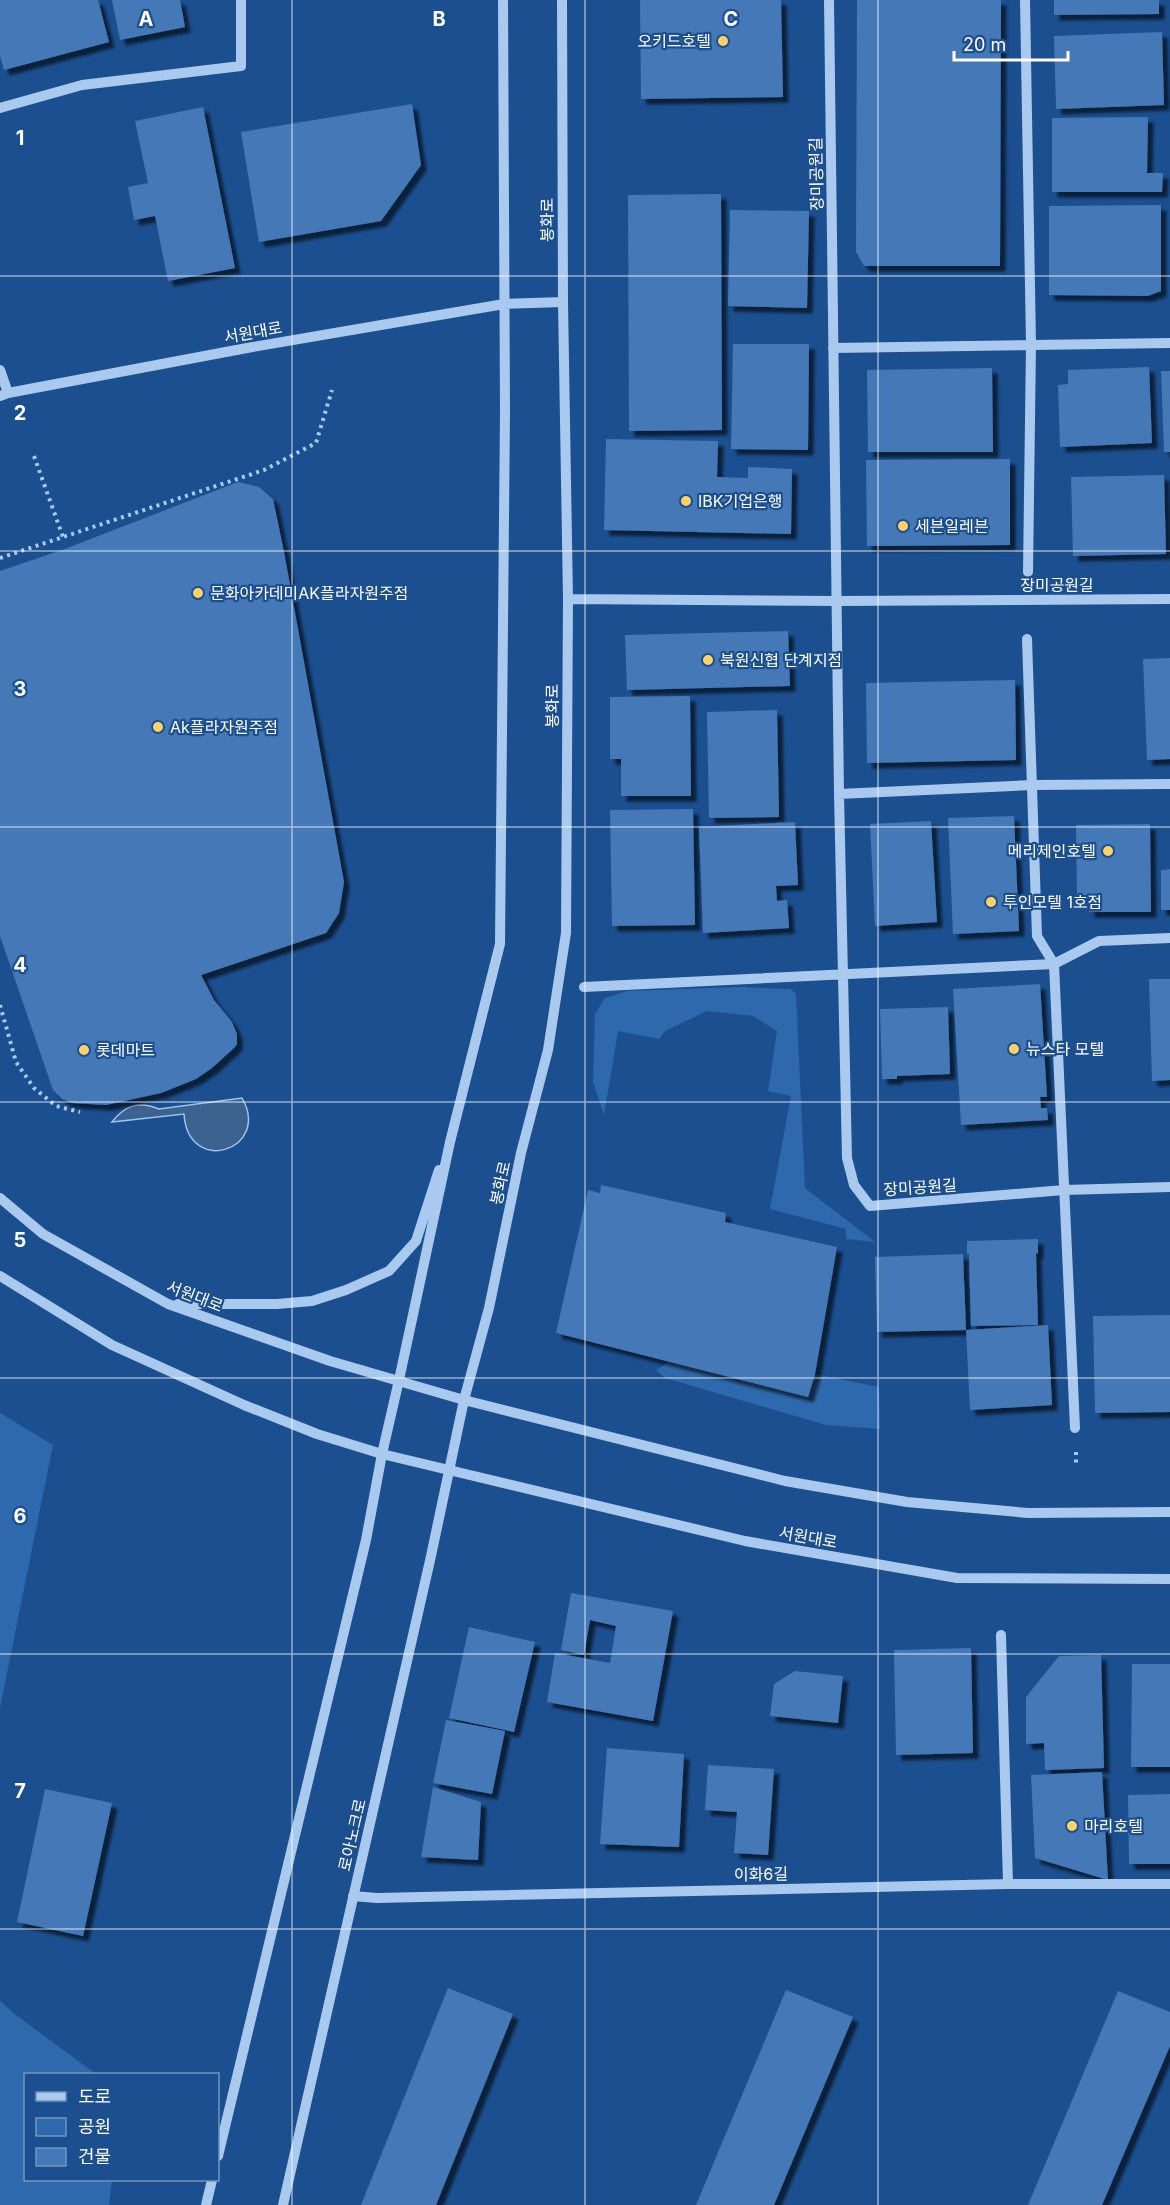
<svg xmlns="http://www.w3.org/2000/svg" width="1170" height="2205" viewBox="0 0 1170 2205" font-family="Inter,'Noto Sans KR',sans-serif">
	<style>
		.green { fill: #2e69ad }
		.water { fill: #3c6290; stroke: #9cc4f0; stroke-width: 1.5 }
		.building { fill: #4478b7; filter: url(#shadow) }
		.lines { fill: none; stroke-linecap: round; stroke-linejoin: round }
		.path { stroke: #a9c9ee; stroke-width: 4; stroke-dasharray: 3 4.5; stroke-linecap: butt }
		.minor { stroke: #a9c9ee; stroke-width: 10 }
		.grid { fill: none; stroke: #fff; stroke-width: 1.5; stroke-opacity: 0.55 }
		.poi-dot { fill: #ffd166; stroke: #1b4f8f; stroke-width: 2 }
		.labels { text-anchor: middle; stroke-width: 4.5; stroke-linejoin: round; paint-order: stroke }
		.poi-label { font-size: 16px; fill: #fff; stroke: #1b4f8f; text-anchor: start }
		.street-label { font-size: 16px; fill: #fff; stroke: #1b4f8f }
		.grid-label { font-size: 20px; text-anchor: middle; font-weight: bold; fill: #fff; stroke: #1b4f8f; stroke-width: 4.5; stroke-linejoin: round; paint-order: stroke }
	</style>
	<defs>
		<filter id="shadow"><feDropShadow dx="5.5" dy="5.5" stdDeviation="1.5" flood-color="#0009"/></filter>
	</defs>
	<rect width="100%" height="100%" fill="#1b4f8f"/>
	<path class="green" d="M739 987 791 989 796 994 805 1188 875 1242 846 1239V1229L770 1209 791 1096 768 1091 777 1031 753 1016 707 1011 665 1031 659 1039 618 1031 604 1115 593 1082 595 1014 605 998 627 991Z
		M669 1362 815 1374 879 1387 880 1429 826 1425 665 1378 656 1370Z
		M0 1413 53 1445 0 1708Z
		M0 2001 16 2015 96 2074H26V2180H112L109 2205H0Z"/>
	<path class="water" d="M242 1098C272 1150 188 1177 184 1114L112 1122C125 1105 139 1101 159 1109Z"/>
	<path class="building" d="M0 0H98L109 42 4 70 0 56Z
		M112 0H180L185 27 120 40Z
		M640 0H781L783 97 641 99Z
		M857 0H1001L1000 266H864L856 252Z
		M1054 0H1159V14L1054 15Z
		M1162 32 1164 105 1056 109 1054 36Z
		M412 104 421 165 381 221 259 242 241 132Z
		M203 107 235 268 168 281 155 216 134 220 128 187 148 183 135 121Z
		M1148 117 1147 173H1163L1162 192H1052V118Z
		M721 194 722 430 629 431 628 195Z
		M1161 205V291L1148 296 1049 295V206Z
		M730 210 809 211 807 308 728 306Z
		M733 344H809L808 450 731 449Z
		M1149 367 1152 443 1060 447 1058 385 1068 384V370Z
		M992 368 993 452H868L867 370Z
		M1161 371H1170V452H1164Z
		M606 439 718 441 717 477 748 478V467L792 469 791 534 604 530Z
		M1010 459V545L867 546 866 460Z
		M1164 475 1166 554 1073 556 1071 477Z
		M238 482 259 487 273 499 284 552 344 882 339 913 326 933 201 975 214 1000 232 1022 237 1034V1044L234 1048 212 1068 196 1079 161 1093 106 1105 72 1103 62 1099 53 1090 0 936V571L62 550Z
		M788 631 790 686 627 690 625 635Z
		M1170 658V759L1147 760 1143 659Z
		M1015 680 1016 760 867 763 866 683Z
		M690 696 691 796H621V759H610V697Z
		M777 710 779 817 709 818 707 712Z
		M693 809 695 925 612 926 610 810Z
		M1014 816 1019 931 953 934 948 818Z
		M931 821 937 922 875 926 870 824Z
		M795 822 798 885 776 886 777 901 787 900 789 928 703 933 699 827Z
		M1150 824 1151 912H1089V896H1077L1076 825Z
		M1170 869V910H1161V870Z
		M1149 979H1170V1080L1152 1081Z
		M1040 984 1047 1097H1040L1041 1108H1047L1048 1120 961 1125 953 989Z
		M948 1007 950 1074 897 1076V1079H882L880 1009Z
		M601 1185 726 1213 725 1222 837 1247 815 1374 808 1397 556 1333 588 1190 600 1193Z
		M1038 1239V1253L1036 1254 1038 1325 971 1326 969 1254H967V1241Z
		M963 1254 966 1330 877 1332 875 1257Z
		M1170 1315V1412L1095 1413 1093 1316Z
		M1048 1325 1052 1405 970 1410 966 1330Z
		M571 1593 673 1611 653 1721 547 1702 555 1653 610 1663 616 1626 590 1620 584 1655 561 1650Z
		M469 1627 535 1642 514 1732 449 1718Z
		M971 1648 973 1753 896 1755 894 1650Z
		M1101 1655 1104 1768 1045 1770 1044 1743 1026 1744V1697L1059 1656Z
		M1132 1664H1170V1767H1131Z
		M795 1671 843 1676 838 1723 770 1716 774 1684Z
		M446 1720 505 1731 492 1794 433 1783Z
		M607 1748 684 1754 679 1847 600 1844Z
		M708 1765 774 1769 768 1855 734 1853 737 1812 705 1810Z
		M1102 1772 1108 1880 1035 1858 1031 1775Z
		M433 1787 481 1802 478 1860 421 1857Z
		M45 1789 112 1803 83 1936 17 1922Z
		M1170 1794V1864H1129L1128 1795Z
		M448 1988 513 2014 436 2205H361Z
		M786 1990 853 2017 774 2205H696Z
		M1118 1991 1170 2012V2046L1102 2205H1028Z"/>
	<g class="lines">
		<path class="path" d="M34 456 63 537
			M0 558 264 470 316 443 332 390
			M0 1005 16 1062 34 1088 56 1106 80 1112
			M1076 1452V1465"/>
		<path class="minor" d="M829 0 839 794 847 1158 854 1185 870 1206 1064 1190 1170 1187
			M1025 0 1031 344 1028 572
			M0 108 82 85 241 66V0
			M833 348 1170 343
			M0 370 8 393
			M0 396 8 393 247 348 504 304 563 302
			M568 599 837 601 1170 599
			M1027 639 1037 936 1054 964 1075 1428
			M839 794 1032 785 1170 784
			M584 987 1054 964 1099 941 1170 938
			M0 1198 43 1234 168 1304 330 1361 464 1400 785 1481 907 1502 1028 1513 1170 1512
			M0 1276 112 1345 244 1405 317 1434 382 1454 745 1541 957 1578 1170 1579
			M178 1304H277L312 1301 346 1290 389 1271 416 1241 439 1170
			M1001 1635 1008 1884
			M353 1896 377 1898 1008 1884H1170
			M218 2156 366 1540 382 1454 399 1380 450 1142 500 944 505 412 503 0
			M206 2205 212 2180
			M283 2205 431 1556 464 1400 489 1308 521 1153 548 1050 566 933 568 599 563 302 562 0"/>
	</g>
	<path class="grid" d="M292 0V2205M585 0V2205M878 0V2205M0 276H1170M0 551H1170M0 827H1170M0 1102H1170M0 1378H1170M0 1654H1170M0 1929H1170"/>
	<g class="poi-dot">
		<circle cx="723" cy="41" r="6"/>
		<circle cx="686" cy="501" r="6"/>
		<circle cx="903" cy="526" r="6"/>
		<circle cx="198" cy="593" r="6"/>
		<circle cx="708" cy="660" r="6"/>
		<circle cx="158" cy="727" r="6"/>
		<circle cx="1108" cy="851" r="6"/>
		<circle cx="991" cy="902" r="6"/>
		<circle cx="1014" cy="1049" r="6"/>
		<circle cx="84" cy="1050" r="6"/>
		<circle cx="1072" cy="1826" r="6"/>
	</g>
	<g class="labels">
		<g class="poi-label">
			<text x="711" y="47" text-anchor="end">오키드호텔</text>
			<text x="698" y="507">IBK기업은행</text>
			<text x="915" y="532">세븐일레븐</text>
			<text x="210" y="599">문화아카데미AK플라자원주점</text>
			<text x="720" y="666">북원신협 단계지점</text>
			<text x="170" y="733">Ak플라자원주점</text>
			<text x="1096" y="857" text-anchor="end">메리제인호텔</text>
			<text x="1003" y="908">투인모텔 1호점</text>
			<text x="1026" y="1055">뉴스타 모텔</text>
			<text x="96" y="1056">롯데마트</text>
			<text x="1084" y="1832">마리호텔</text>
		</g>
		<g class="street-label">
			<text transform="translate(816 174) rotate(-91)" y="6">장미공원길</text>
			<text transform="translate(547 220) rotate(-90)" y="6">봉화로</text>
			<text transform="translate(253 332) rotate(-10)" y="6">서원대로</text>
			<text x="1057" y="591">장미공원길</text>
			<text transform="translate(552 706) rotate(-90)" y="6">봉화로</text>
			<text transform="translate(500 1183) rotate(-78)" y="6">봉화로</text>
			<text transform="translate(920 1187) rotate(-4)" y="6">장미공원길</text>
			<text transform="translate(195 1296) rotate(21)" y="6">서원대로</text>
			<text transform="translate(808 1537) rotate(10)" y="6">서원대로</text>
			<text transform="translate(352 1835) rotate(-77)" y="6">로아노크로</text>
			<text transform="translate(761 1874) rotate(-1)" y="6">이화6길</text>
		</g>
	</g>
	<g class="grid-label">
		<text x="146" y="26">A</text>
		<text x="439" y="26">B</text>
		<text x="731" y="26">C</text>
		<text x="20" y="145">1</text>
		<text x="20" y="420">2</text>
		<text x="20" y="696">3</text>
		<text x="20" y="972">4</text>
		<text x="20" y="1247">5</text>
		<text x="20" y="1523">6</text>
		<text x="20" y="1798">7</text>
	</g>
	<rect x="24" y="2073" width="195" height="108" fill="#1b4f8f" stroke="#7695bc" stroke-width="1.5"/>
	<rect x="36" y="2092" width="30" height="9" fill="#a9c9ee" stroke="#7695bc" stroke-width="1.5"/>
	<text x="78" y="2103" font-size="18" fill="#ffffff">도로</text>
	<rect x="36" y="2118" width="30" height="18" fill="#2e69ad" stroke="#7695bc" stroke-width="1.5"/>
	<text x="78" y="2133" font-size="18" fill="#ffffff">공원</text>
	<rect x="36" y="2148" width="30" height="18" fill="#4478b7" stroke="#7695bc" stroke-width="1.5"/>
	<text x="78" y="2163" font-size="18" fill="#ffffff">건물</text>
	<path d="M954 51v9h114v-9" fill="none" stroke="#ffffff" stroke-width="3"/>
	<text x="963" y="51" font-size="18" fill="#ffffff" stroke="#1b4f8f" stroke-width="4.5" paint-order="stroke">20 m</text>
</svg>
